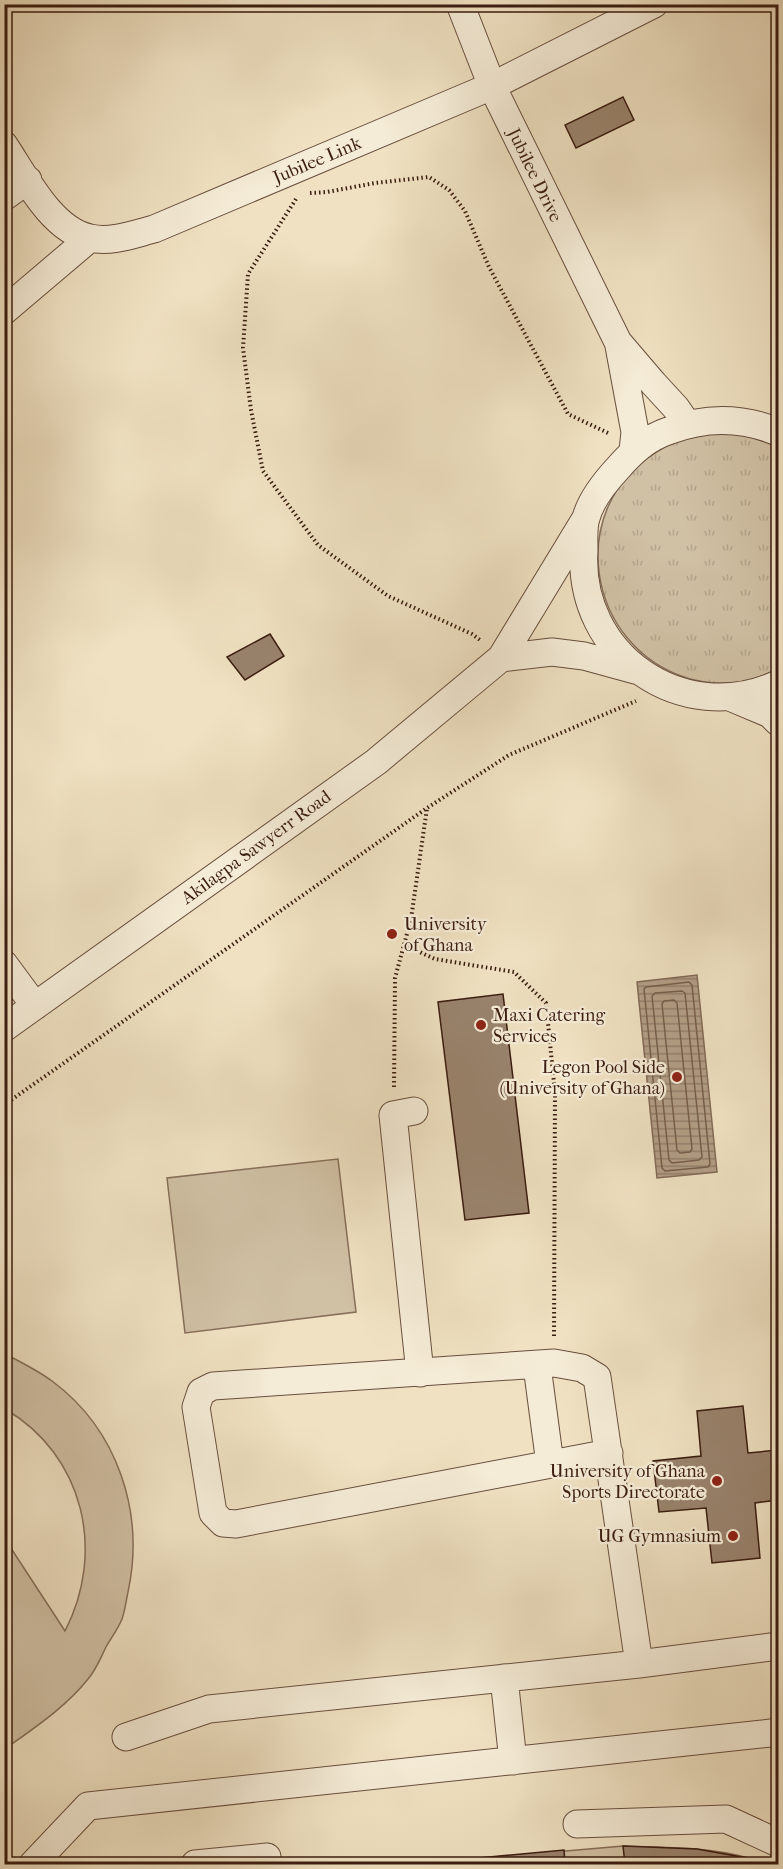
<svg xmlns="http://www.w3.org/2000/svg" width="783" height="1869" viewBox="0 0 783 1869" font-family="'IM FELL French Canon',serif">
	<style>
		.grass { fill: url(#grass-tufts); stroke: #866e5a; stroke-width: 1.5 }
		.pitch { fill: #d0c0a4; stroke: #866e5a; stroke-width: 1.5 }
		.water { fill: url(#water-rules); stroke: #826a57; stroke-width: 1.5 }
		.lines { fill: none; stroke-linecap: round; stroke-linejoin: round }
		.shore { stroke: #765e4c; stroke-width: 1.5 }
		.building { fill: #99836d; stroke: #3b1d11; stroke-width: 1.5 }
		.minor-casing { stroke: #684e3d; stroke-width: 29 }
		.path { stroke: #3b1d11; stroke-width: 4; stroke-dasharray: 1.5 3; stroke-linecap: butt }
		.minor { stroke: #f5ecd7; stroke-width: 27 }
		.poi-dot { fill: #8f2418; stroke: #f5ecd7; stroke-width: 2 }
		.labels { text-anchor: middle; stroke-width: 4.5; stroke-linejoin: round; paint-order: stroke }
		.street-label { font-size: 18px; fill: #3b1d11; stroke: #f5ecd7 }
		.poi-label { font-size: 18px; fill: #3b1d11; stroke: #f5ecd7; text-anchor: end }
	</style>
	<defs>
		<pattern id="grass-tufts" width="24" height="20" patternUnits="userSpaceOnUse" patternTransform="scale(1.5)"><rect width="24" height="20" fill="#d0c0a4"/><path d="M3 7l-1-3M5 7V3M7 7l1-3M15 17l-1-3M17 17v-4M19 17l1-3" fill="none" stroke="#b4a58c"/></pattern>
		<pattern id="water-rules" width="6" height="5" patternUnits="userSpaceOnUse" patternTransform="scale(1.5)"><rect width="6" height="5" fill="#b29e86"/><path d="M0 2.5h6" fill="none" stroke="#92806c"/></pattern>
	</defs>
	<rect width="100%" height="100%" fill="#efe1c2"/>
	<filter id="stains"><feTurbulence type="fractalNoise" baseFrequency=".00333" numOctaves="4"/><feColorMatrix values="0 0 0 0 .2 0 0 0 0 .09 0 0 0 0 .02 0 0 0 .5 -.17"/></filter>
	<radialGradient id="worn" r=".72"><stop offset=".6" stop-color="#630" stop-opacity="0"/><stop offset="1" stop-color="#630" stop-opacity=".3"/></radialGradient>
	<path class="grass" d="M723 433 746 435 778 447V669C751 683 720 687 690 679 586 649 563 507 658 451 678 438 700 435 723 433Z"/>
	<path class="pitch" d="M338 1159 356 1312 185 1333 167 1178Z
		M5 1354C21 1362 37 1370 52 1381 118 1430 145 1513 128 1592 126 1601 125 1611 122 1619 118 1629 111 1638 106 1647 101 1657 96 1670 88 1679 66 1707 34 1728 5 1749V1539L65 1631C106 1552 84 1455 5 1409Z
		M623 1846C668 1848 723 1846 765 1864H415Z"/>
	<path class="water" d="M697 975 717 1172 657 1178 637 982Z"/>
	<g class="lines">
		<path class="shore" d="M689 982 692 985 710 1164 708 1167 665 1171 662 1168 644 989 646 987Z
			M682 991 685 993 702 1157 699 1160 672 1163 669 1160 652 996 655 993Z
			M674 1000 677 1003 692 1149 690 1152 680 1153 677 1150 662 1004 664 1001Z"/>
	</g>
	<path class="building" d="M623 97 634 120 576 148 565 125Z
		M270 634 284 656 245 680 227 657Z
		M503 994 529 1213 465 1220 438 1002Z
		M743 1406 748 1453 778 1450V1500L755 1503 760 1558 712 1563 706 1508 659 1512 653 1461 701 1456 697 1411Z
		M623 1846 697 1849 753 1859 765 1864H625Z
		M564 1850 565 1864H415Z"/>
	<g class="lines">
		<g class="minor-casing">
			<path id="minor" d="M460 4 492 86 618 342 653 383 676 408 687 424
				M4 145C25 176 51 230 90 238 111 243 134 234 154 229L492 86 654 4
				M4 197 28 180
				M4 311 90 238
				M619 346 635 432 633 451
				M778 432C742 417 704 417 668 431 647 438 632 452 618 468 605 482 591 499 586 518 583 527 584 540 584 550 577 655 682 728 778 684
				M501 658 552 652 584 656 635 670
				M732 698 770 714 778 722
				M4 964 35 1006
				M4 1028 376 762 501 658 586 518
				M414 1111 393 1115 420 1373
				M537 1366 550 1464
				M609 1453 236 1524 223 1523 213 1513 196 1407 201 1392 213 1386 554 1363 582 1368 597 1377 639 1664
				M504 1678 513 1761
				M126 1737 209 1709 639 1664 778 1646
				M577 1824 726 1819 778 1843
				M33 1864 88 1806 771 1733
				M195 1864 267 1857"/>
		</g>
		<path class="path" d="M774 4 775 26 778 34
			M310 193 327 192 375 183 429 177 449 190 465 211 489 267 568 414 608 433
			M296 199 248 274 243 348 251 410 263 471 318 545 388 596 472 634 480 640
			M404 945 435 959 514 972 546 1003 555 1093 554 1336
			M394 1087 395 978 411 919 427 808
			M4 1105 427 808 509 755 636 701"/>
		<use href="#minor" class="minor"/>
	</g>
	<g class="poi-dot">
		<circle cx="392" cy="934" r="6"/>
		<circle cx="481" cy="1025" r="6"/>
		<circle cx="677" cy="1077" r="6"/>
		<circle cx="717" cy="1481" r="6"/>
		<circle cx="733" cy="1536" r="6"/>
	</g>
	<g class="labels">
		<g class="street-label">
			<text transform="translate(317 160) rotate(-23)" y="6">Jubilee Link</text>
			<text transform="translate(535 175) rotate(64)" y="6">Jubilee Drive</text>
			<text transform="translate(256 847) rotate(-36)" y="6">Akilagpa Sawyerr Road</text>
		</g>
		<g class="poi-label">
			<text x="404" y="930" text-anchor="start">University<tspan x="404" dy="21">of Ghana</tspan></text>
			<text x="493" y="1021" text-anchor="start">Maxi Catering<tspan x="493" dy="21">Services</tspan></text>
			<text x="665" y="1073">Legon Pool Side<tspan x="665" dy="21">(University of Ghana)</tspan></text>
			<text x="705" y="1477">University of Ghana<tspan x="705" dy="21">Sports Directorate</tspan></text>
			<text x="721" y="1542">UG Gymnasium</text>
		</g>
	</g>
	<rect width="783" height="1869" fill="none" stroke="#efe1c2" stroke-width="24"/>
	<rect x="6" y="6" width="771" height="1857" fill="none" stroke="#3b1d11" stroke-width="3"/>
	<rect x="12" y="12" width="759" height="1845" fill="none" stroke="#3b1d11" stroke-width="1.5"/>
	<rect width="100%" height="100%" filter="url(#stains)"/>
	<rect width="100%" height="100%" fill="url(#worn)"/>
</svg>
